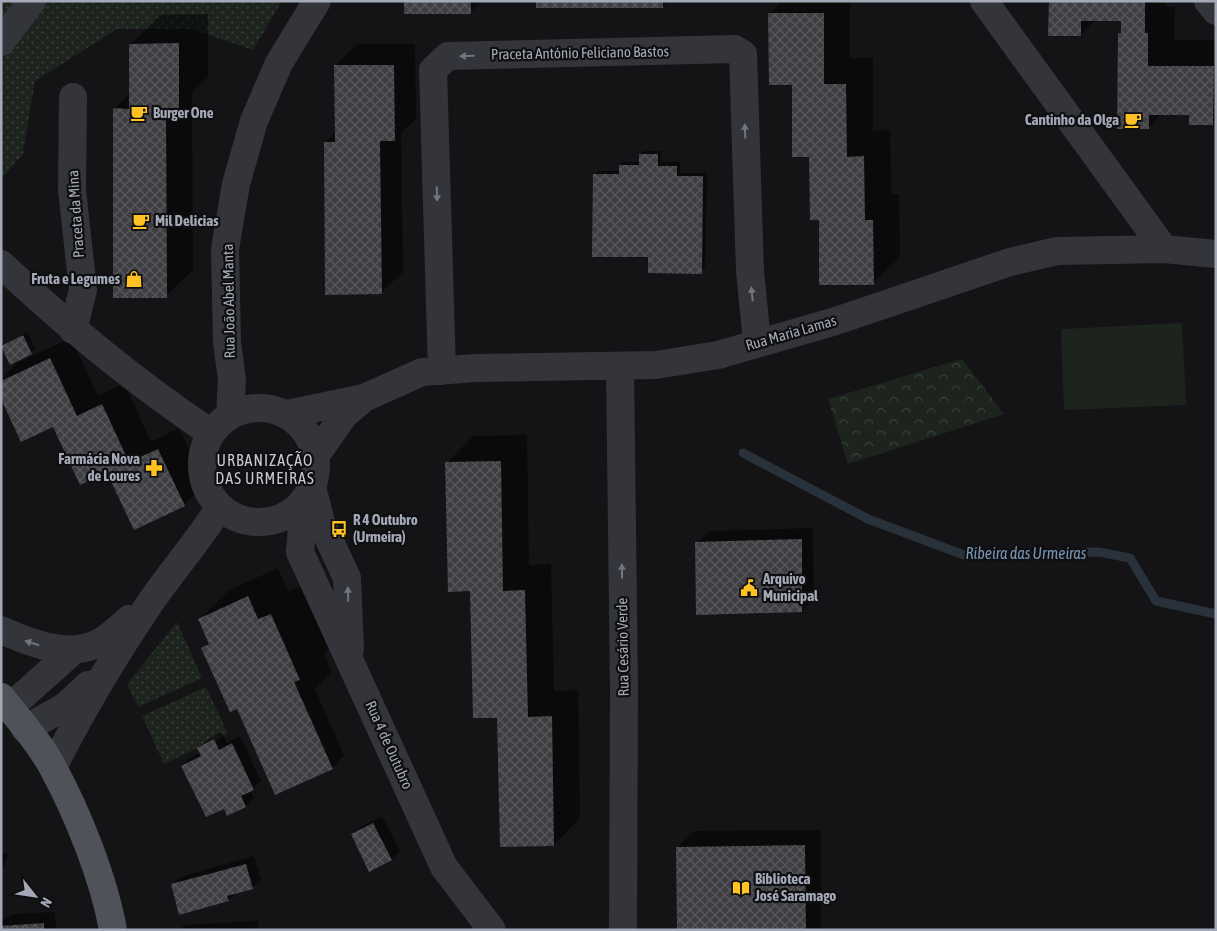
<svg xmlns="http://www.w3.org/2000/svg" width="1217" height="931" viewBox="0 0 1217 931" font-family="'Asap Condensed',sans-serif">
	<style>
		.grass { fill: url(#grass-dots) }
		.forest { fill: url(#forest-crowns) }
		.garden { fill: #1c241d }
		.shadow { fill: #0007; fill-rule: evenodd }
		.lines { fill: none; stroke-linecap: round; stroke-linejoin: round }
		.stream { stroke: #29323b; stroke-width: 9 }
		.building { fill: url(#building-cross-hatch) }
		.minor { stroke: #34353b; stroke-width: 28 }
		.major { stroke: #50525a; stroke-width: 28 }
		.oneway { fill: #72757f }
		.labels { text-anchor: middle; stroke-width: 4.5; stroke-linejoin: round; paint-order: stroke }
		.street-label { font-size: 15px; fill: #a4a9b7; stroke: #0f0f11 }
		.poi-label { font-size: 15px; font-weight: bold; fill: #a4a9b7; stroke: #0f0f11; text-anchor: start }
		.neighbourhood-label { font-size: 16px; letter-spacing: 1px; fill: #c6c8d3; stroke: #0f0f11 }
		.water-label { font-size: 16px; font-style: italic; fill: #7895b6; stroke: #0f0f11 }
	</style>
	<defs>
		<pattern id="grass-dots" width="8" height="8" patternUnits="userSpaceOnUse" patternTransform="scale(1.25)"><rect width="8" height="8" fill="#1c241d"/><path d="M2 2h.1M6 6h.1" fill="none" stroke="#3a413c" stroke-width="1.8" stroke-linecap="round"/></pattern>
		<pattern id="forest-crowns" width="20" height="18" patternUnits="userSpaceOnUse" patternTransform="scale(1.25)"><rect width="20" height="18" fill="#1c241d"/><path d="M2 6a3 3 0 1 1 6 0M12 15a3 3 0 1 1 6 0" fill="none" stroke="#3a413c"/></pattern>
		<pattern id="building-cross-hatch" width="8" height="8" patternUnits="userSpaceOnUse" patternTransform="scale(1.25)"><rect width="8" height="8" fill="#3e3e43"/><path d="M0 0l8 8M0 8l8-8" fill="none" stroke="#57575c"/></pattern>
	</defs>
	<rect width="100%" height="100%" fill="#141416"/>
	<path class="grass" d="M1 1H282L253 50 191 29H117L35 81 23 154 1 179Z
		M177 622 202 678 138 707 127 684Z
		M206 687 228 734 164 764 142 716Z"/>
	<path class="forest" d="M962 359 1004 414 848 464 828 399Z"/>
	<path class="garden" d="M1182 323 1186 405 1064 410 1061 329Z"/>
	<path class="shadow" d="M405 1H482L470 13Z
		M537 1H668L662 7Z
		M782 1H850V58H873V131L890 130 891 194H899L900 257 873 283 820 219 811 156 793 84 770 14Z
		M1050 1H1166V7H1175L1174 40H1216V121L1213 124 1190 113H1162L1148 128 1119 33 1123 30V19H1096L1081 35Z
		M208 14V77L192 93 193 270 166 296 114 109 131 92V44L160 15Z
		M357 44H415L416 119 401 133 403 272 381 293 325 143 336 131 335 66Z
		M644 151H661V162H680V173H707L705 268 701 272 649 256 594 174 598 171H620V165L624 162H640V155Z
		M27 332 36 349 10 363 2 346Z
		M71 338 98 396 124 383 151 442 179 428 205 484 184 505 108 471 53 426 1 396V379L17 363Z
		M527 435 529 565 551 564 554 691 578 690 580 818 554 845 498 716 447 463 473 436Z
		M813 528 814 599 802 611 697 543 709 531Z
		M278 568 288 591 301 586 329 649 324 654 332 672 315 689 344 756 332 768 238 707 203 648 210 642 200 619 229 590ZM293 676 299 690H297L291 677Z
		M222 732 227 743 240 736 261 781 250 790 254 798 246 806 228 815 224 807 182 766 190 758 201 753 199 748 207 740Z
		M382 816 400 851 392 859 369 870 352 835 361 826Z
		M821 830V930H678V847L694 831Z
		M1 852 8 854 1 875Z
		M254 856 261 880 252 888 236 893 228 900 172 885 180 877Z
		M55 912 56 930H1V920L14 914Z
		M258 921V930H180L184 925Z"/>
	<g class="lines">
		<path class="stream" d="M743 453 868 519 964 555 1099 552 1130 558 1156 601 1216 614"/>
	</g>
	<path class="building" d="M404 1H471V14H404Z
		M536 1H663V8H536Z
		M1049 1H1145V33H1148V66H1214L1213 125H1189V115H1149V129H1117L1118 33H1121V21H1081V36H1048Z
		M768 13H824V84H846L847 157 864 156 865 220H873L874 285H819V220H810L809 157H792V85H769Z
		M179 43V108H166L167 298H113V108L129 109V44Z
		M334 65H394L395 141H380L382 294 325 295 324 142H335Z
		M639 154H658V166H677V176H703L702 274 648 273V257H592L593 174H619V165H639Z
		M23 335 32 354 10 365 1 346Z
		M50 358 77 416 102 404 129 462 158 449 185 506 134 530 107 473 80 485 53 427 21 442 1 399V381Z
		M501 461 503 591 525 590 528 717 552 716 554 846 500 847 497 718H473L470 591 448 592 445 462Z
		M802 539V612L696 615 695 542Z
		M248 596 258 619 271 614 300 680 294 682 333 769 275 795 237 709 230 712 201 648 209 644 198 619Z
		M214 739 219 750 232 743 254 790 241 796 246 807 227 816 224 809 206 817 181 766 201 756 197 748Z
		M373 823 392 860 369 872 351 834Z
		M805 845 806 930H677L676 847Z
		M246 864 253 889 227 896 229 901 179 915 171 884Z
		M44 923V930H1V926Z"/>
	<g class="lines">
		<path class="minor" d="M984 1 1164 249
			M1208 1 1216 11
			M1 42 32 1
			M1 264C67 326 136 383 211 433
			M73 330 83 290 72 190 73 97
			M620 367 624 690 623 928
			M442 371 433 70 448 56 735 49 743 54 750 271 757 342
			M202 465a57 57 0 1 1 114 0a57 57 0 1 1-114 0Z
			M287 414 364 398 422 372 476 368 656 365 718 355 836 321 1010 262 1057 251 1164 249 1216 254
			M230 415 232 380 227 342 225 249 236 184 254 121 279 63 317 1
			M316 455 344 415 364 398
			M312 487 321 522 347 578 350 649
			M304 501 300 552 444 867 492 930
			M1 630C31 643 71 660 102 641 112 635 121 626 129 619
			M9 708 74 650
			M25 729 66 706 88 685
			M53 767C82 710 114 656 150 603 173 570 198 541 220 507"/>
		<path class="major" d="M1 697C19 720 40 743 53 768 78 814 104 879 113 930"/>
	</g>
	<defs><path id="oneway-solid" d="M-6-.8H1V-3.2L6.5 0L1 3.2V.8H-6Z" transform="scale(1.25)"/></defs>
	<g class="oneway">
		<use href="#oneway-solid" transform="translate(467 56) rotate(179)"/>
		<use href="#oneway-solid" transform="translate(745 131) rotate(-92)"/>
		<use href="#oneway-solid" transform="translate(437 194) rotate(88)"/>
		<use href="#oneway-solid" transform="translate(752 294) rotate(-96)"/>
		<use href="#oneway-solid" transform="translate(622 571) rotate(-91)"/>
		<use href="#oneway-solid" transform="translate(348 594) rotate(-92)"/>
		<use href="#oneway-solid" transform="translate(32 643) rotate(-162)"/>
	</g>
	<defs>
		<g id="cafe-bare" transform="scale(1.35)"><path d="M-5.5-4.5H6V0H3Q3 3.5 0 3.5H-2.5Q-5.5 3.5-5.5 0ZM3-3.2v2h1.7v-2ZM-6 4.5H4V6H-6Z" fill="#ffc223" stroke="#0f0f11" stroke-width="2.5" paint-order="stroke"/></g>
		<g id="shop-bare" transform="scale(1.35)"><path d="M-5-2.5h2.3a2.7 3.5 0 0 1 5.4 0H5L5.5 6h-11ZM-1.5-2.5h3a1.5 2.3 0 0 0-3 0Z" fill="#ffc223" stroke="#0f0f11" stroke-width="2.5" paint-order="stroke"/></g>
		<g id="pharmacy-bare" transform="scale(1.35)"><path d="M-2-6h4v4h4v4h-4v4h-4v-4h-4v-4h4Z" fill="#ffc223" stroke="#0f0f11" stroke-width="2.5" paint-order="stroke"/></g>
		<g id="bus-bare" transform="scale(1.35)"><path d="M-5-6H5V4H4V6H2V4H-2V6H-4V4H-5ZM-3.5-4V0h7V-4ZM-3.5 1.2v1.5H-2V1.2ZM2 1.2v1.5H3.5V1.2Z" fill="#ffc223" stroke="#0f0f11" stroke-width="2.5" paint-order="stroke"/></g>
		<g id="civic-bare" transform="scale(1.35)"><path d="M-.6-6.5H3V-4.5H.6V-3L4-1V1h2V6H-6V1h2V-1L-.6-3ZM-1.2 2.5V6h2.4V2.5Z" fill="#ffc223" stroke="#0f0f11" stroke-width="2.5" paint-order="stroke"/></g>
		<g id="library-bare" transform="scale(1.35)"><path d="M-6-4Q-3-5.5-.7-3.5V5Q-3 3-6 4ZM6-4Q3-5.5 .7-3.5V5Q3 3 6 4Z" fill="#ffc223" stroke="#0f0f11" stroke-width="2.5" paint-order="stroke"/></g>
	</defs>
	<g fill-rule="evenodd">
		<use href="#cafe-bare" x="139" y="113"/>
		<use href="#cafe-bare" x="1133" y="120"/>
		<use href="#cafe-bare" x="141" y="221"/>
		<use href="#shop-bare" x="134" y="279"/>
		<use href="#pharmacy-bare" x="154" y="468"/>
		<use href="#bus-bare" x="339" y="529"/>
		<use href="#civic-bare" x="749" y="588"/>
		<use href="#library-bare" x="741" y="888"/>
	</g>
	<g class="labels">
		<g class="street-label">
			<text transform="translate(580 53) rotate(-1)" y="5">Praceta António Feliciano Bastos</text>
			<text transform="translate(76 214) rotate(-94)" y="5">Praceta da Mina</text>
			<text transform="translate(229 301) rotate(-91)" y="5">Rua João Abel Manta</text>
			<text transform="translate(791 333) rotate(-16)" y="5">Rua Maria Lamas</text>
			<text transform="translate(623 647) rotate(-91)" y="5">Rua Cesário Verde</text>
			<text transform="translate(389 745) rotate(66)" y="5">Rua 4 de Outubro</text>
		</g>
		<g class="poi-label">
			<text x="153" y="118">Burger One</text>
			<text x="1119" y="125" text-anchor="end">Cantinho da Olga</text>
			<text x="155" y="226">Mil Delicias</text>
			<text x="120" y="284" text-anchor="end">Fruta e Legumes</text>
			<text x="140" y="464" text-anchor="end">Farmácia Nova<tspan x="140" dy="17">de Loures</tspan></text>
			<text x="353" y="525">R 4 Outubro<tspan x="353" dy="17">(Urmeira)</tspan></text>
			<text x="763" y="584">Arquivo<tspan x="763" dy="17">Municipal</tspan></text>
			<text x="755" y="884">Biblioteca<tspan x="755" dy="17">José Saramago</tspan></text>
		</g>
		<g class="neighbourhood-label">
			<text x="265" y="466">URBANIZAÇÃO<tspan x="265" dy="18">DAS URMEIRAS</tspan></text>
		</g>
		<g class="water-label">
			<text x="1026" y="559">Ribeira das Urmeiras</text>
		</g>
	</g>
	<rect width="1217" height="931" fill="none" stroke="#a4a9b7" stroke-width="5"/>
	<g transform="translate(35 896) rotate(120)" stroke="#0f0f11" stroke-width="4" paint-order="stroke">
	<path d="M0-4L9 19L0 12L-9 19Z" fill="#a4a9b7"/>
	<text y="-8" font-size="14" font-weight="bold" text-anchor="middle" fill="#a4a9b7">N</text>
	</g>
</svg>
